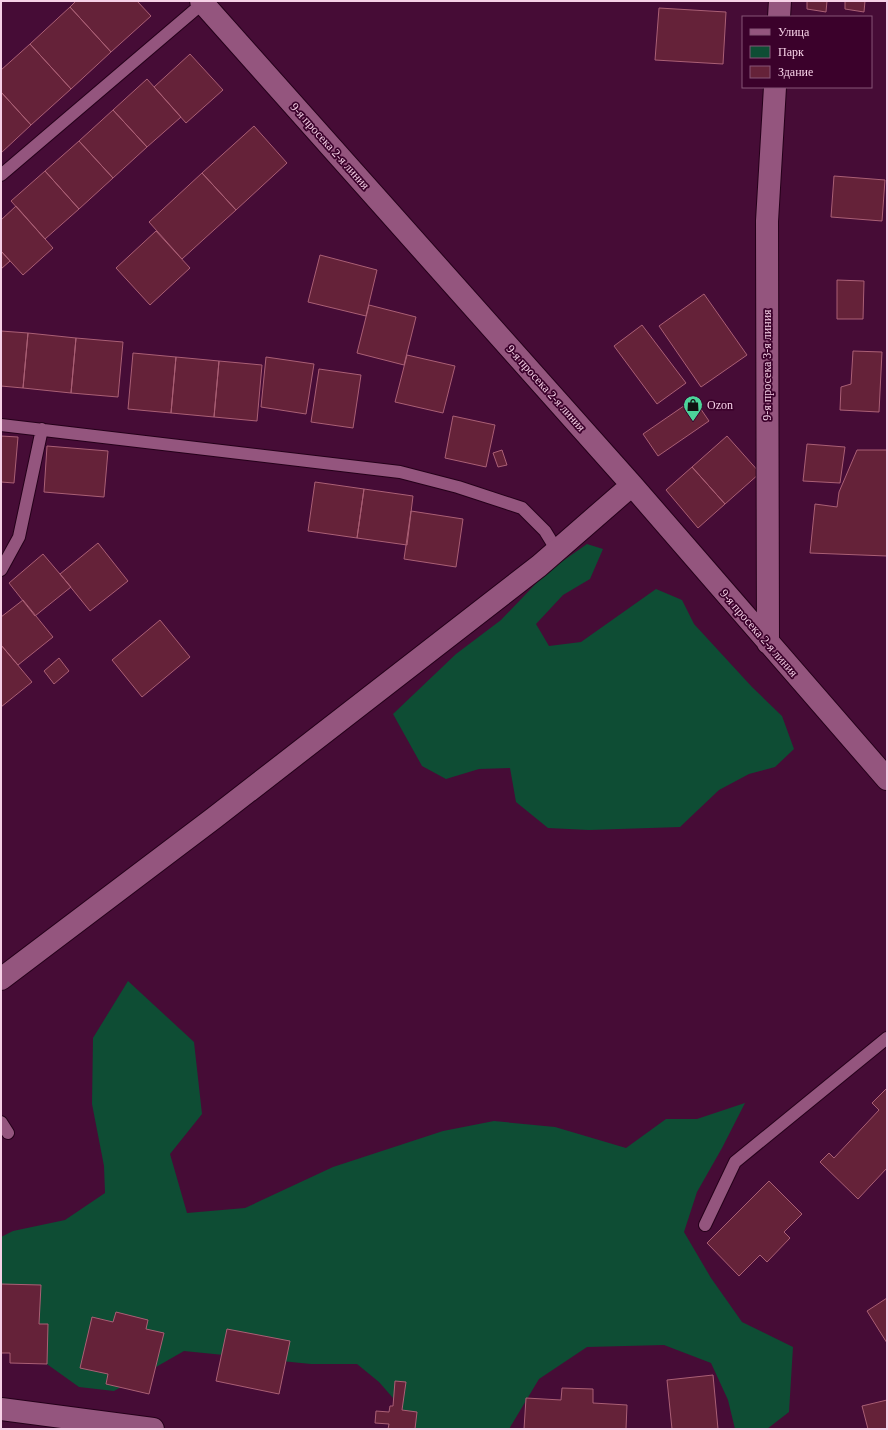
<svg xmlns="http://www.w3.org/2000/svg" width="888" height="1430" viewBox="0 0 888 1430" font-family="Georgia,serif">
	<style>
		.green { fill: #0e4d34 }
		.building { fill: #652239; stroke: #aa5f75 }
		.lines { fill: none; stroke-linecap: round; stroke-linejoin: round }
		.lane-casing { stroke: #25001a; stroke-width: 14 }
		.street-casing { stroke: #25001a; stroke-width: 24 }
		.lane { stroke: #94557e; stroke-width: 12 }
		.street { stroke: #94557e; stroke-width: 22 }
		.labels { text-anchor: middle; stroke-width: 3.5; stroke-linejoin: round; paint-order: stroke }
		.street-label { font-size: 12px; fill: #f6d1e7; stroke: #3b012b }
		.poi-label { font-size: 12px; fill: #f6d1e7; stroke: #3b012b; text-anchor: start }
	</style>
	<rect width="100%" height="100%" fill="#460c36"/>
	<path class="green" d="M587 544 603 549 590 579 563 595 536 624 549 646 581 642 656 589 682 600 694 624 752 687 782 716 794 749 775 767 749 774 719 790 680 827 589 830 548 828 516 802 510 768 479 769 446 779 422 766 393 714 456 654 501 620 547 572Z
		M128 981 194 1042 202 1114 170 1154 187 1213 245 1208 333 1167 443 1131 494 1121 555 1127 626 1148 666 1119H697L745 1103 722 1148 697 1192 684 1232 711 1278 742 1322 793 1347 789 1412 767 1429H735L728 1400 711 1363 664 1345 587 1347 539 1379 509 1429H416L414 1422 379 1382 357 1364H311L184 1351 114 1391 79 1387 23 1347 1 1318V1237L13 1231 65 1220 105 1193 104 1166 92 1104 93 1038Z"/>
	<path class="building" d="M76 1H137L151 16 111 52 70 7Z
		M807 1H827L826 12 807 9Z
		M845 1H865L864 12 845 9Z
		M70 7 111 52 71 89 30 44Z
		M659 8 726 12 723 64 655 60Z
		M30 44 71 89 31 125 1 92V70Z
		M190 54 223 90 186 123 154 87Z
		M147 79 181 117 147 147 113 110Z
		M1 92 31 125 1 153Z
		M113 110 147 147 113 178 79 141Z
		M254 126 287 163 236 210 202 173Z
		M79 141 113 178 79 209 45 171Z
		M45 171 79 209 45 239 11 201Z
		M202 173 236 210 182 259 149 222Z
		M834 176 885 180 882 221 831 217Z
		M16 206 53 248 23 275 1 251V220Z
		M156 231 190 268 150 305 116 268Z
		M1 251 10 261 1 269Z
		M320 255 377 270 366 316 308 302Z
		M837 280 864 281 863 319H837Z
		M704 294 747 355 701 387 659 326Z
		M369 305 416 317 404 365 357 353Z
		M642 325 686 383 657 404 614 346Z
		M1 331 28 333 23 388 1 386Z
		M28 333 76 338 71 393 23 388Z
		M76 338 123 342 118 397 71 393Z
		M853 351 882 352 879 412 840 410 841 387 851 384Z
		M133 353 176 357 171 413 128 409Z
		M407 355 455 366 443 413 395 402Z
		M176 357 219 361 214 417 171 413Z
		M266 357 314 364 306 414 261 407Z
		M219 361 262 365 257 421 214 417Z
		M319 369 361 375 353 428 311 422Z
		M694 399 709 421 658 456 643 434Z
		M453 416 495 425 486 467 445 458Z
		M1 436 18 437 14 483 1 482Z
		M727 436 760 473 725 504 692 467Z
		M807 444 845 447 840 483 803 481Z
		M47 446 108 451 104 497 44 492Z
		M502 450 507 465 498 467 493 453Z
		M857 450H887V556L810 553 815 504 837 507 839 492Z
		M692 467 725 504 698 528 666 490Z
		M315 482 364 489 357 538 308 531Z
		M364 489 413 496 407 545 357 538Z
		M411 511 463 519 456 567 404 559Z
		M98 543 128 581 90 611 60 574Z
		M43 554 71 587 35 616 9 583Z
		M23 600 53 637 18 665 1 645V617Z
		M160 620 190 657 142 697 112 660Z
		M1 645 32 682 1 707Z
		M59 658 69 671 54 684 44 671Z
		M887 1088V1168L858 1199 820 1162 829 1153 834 1158 879 1110 872 1103Z
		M769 1181 802 1214 784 1232 790 1238 767 1262 760 1255 739 1276 707 1243Z
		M1 1284 41 1285 39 1324H48L47 1364 10 1363V1353H1Z
		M887 1298V1343L867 1311Z
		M116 1312 148 1320 146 1329 164 1333 149 1394 106 1384 108 1374 80 1368 92 1317 113 1322Z
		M227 1329 290 1341 279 1394 216 1381Z
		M713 1375 718 1429H672L667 1380Z
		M395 1381 406 1382 402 1410 417 1412 415 1429H388L389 1424 375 1423 376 1411 389 1412 390 1406H393Z
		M562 1388 593 1389V1403L627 1405 626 1429H524L526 1398 561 1400Z
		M887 1400V1429H868L862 1406Z"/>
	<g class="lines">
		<g class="lane-casing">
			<path id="lane" d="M1 175 203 3
				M1 425 400 472 458 487 522 508 545 531 556 549
				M1 570 19 537 42 429
				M1 1122 8 1133
				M705 1225 735 1162 887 1038"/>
		</g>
		<g class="street-casing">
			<path id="street" d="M201 1 632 485 887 779
				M779 17 780 1
				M768 643 767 221 775 87
				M1 979 214 818 539 566 632 485
				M1 1409 153 1429"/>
		</g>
		<use href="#lane" class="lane"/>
		<use href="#street" class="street"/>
	</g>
	<defs>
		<g id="shop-pin" transform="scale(1)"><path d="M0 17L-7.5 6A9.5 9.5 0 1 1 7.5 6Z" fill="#4cd39a" stroke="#3b012b"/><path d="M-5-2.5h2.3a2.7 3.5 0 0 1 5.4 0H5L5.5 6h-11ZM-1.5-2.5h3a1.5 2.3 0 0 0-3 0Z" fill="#111"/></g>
	</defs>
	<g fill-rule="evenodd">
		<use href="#shop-pin" x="693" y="405"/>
	</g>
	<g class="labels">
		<g class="street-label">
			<text transform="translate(330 146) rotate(48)" y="4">9-я просека 2-я линия</text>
			<text transform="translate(767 365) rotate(-90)" y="4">9-я просека 3-я линия</text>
			<text transform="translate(546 388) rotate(48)" y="4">9-я просека 2-я линия</text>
			<text transform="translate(759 633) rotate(49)" y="4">9-я просека 2-я линия</text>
		</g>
		<g class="poi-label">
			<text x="707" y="409">Ozon</text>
		</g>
	</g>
	<rect width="888" height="1430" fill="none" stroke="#f6d1e7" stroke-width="4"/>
	<rect x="742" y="16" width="130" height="72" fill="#3b012b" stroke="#865476"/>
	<rect x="750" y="29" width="20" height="6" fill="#94557e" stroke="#865476"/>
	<text x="778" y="36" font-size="12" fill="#f6d1e7">Улица</text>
	<rect x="750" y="46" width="20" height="12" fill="#0e4d34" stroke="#865476"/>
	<text x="778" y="56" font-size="12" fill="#f6d1e7">Парк</text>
	<rect x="750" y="66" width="20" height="12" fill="#652239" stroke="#865476"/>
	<text x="778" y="76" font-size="12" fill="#f6d1e7">Здание</text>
</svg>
